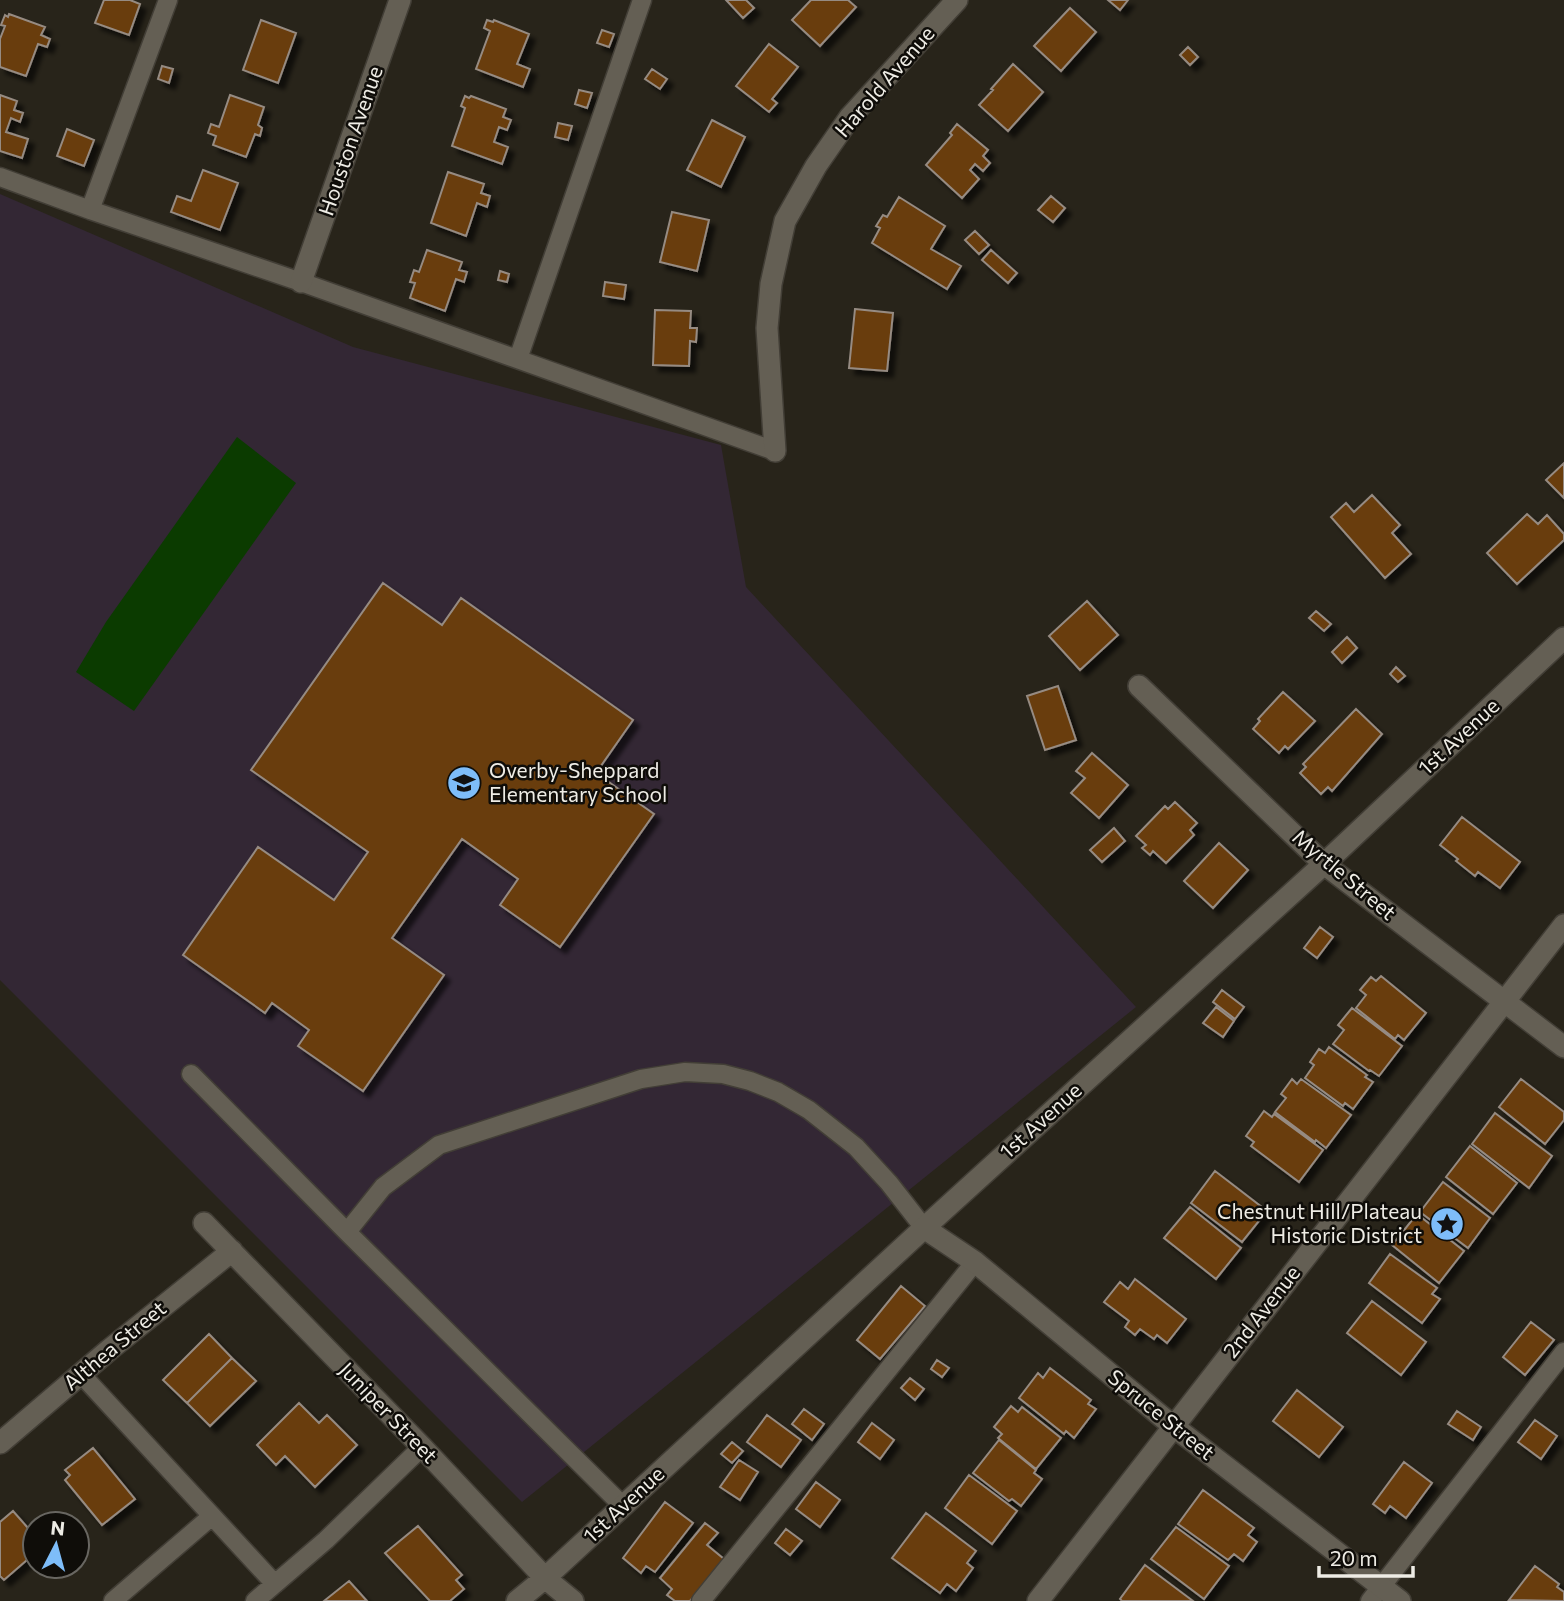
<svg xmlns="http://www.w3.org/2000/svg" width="1564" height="1601" viewBox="0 0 1564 1601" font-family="Commissioner,sans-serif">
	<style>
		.education { fill: #332734 }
		.green { fill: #0b3b00 }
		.building { fill: #693c0c; stroke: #968b82; stroke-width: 2; filter: url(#shadow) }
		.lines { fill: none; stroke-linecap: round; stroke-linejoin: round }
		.lane-casing { stroke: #423e36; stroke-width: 21 }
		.street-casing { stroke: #423e36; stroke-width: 24 }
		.lane { stroke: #645f54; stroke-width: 18 }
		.street { stroke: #645f54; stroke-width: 21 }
		.labels { text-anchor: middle; stroke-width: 5; stroke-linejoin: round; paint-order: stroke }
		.street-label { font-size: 21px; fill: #eeece5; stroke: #0f0d09 }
		.poi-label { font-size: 21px; fill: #eeece5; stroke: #0f0d09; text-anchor: start }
	</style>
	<defs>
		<filter id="shadow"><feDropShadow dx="6" dy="6" stdDeviation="2" flood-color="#0009"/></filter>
	</defs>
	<rect width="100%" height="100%" fill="#28241a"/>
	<path class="education" d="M0 194 353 347 721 445 746 587 1136 1007 522 1502 0 980Z"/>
	<path class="green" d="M237 437 296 483 134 711 76 672 106 622Z"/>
	<path class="building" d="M104 0H130L140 4 129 35 95 23Z
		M726 0H746L754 8 743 18Z
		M811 0H848L856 7 820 46 792 20Z
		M1108 0H1128L1120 10Z
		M1070 8 1096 32 1061 71 1034 46Z
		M9 14 45 27 41 35 50 39 47 47 38 44 26 76 0 67V39L5 26 1 25 5 15 8 17Z
		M261 20 296 33 278 83 243 70Z
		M487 20 493 22 494 20 529 34 517 64 530 69 523 87 476 69 490 31 484 28Z
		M602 30 614 34 609 47 597 43Z
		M769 44 798 67 772 99 777 103 769 112 736 86Z
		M1188 47 1198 57 1190 65 1180 55Z
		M1013 64 1043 92 1008 131 979 105 993 90 991 89Z
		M162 66 173 69 169 83 158 79Z
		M652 69 667 79 660 89 645 79Z
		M579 90 592 93 587 108 575 104Z
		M0 95 17 101 14 110 23 113 20 122 11 118 6 132 28 139 22 158 0 151Z
		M230 95 264 107 258 125 262 128 260 136 255 134 246 157 213 145 216 136 208 133 211 124 219 127Z
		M465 96 469 98 471 96 506 109 503 117 511 120 507 130 499 127 494 142 508 147 502 164 452 146 465 108 461 106Z
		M712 120 745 137 721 187 687 170Z
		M558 123 572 126 568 140 555 137Z
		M957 124 988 150 983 156 990 163 983 171 975 164 970 170 979 179 962 198 926 165 952 135 950 133Z
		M67 129 94 140 84 166 57 156Z
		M203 170 238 183 220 230 171 212 177 196 191 201Z
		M448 172 484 184 481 193 490 196 487 207 477 203 466 236 431 223Z
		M1051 196 1065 208 1053 222 1038 210Z
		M899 197 945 226 931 249 961 266 947 289 872 243 880 228 876 226 883 215 887 217Z
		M672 212 709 220 697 271 660 262Z
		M975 231 989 245 979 254 965 240Z
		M427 250 462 262 459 270 467 272 464 282 456 279 445 311 410 298 415 283 410 282 414 270 419 272Z
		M991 250 1017 273 1008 283 982 260Z
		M500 271 509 274 507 282 498 280Z
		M605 282 626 285 624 299 603 296Z
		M855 309 893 313 887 371 849 368Z
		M655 310 691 311 690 328H697L696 342 690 341 689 366 653 365Z
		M1564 463V498L1546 480Z
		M1372 495 1400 525 1392 533 1411 554 1385 578 1331 517 1346 503 1354 512Z
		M1527 514 1538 524 1547 515 1564 534V540L1517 584 1487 553Z
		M383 583 442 625 461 598 633 720 596 773 654 814 560 947 500 905 518 879 462 839 392 938 444 975 363 1091 298 1046 309 1030 272 1003 265 1013 183 955 258 847 334 900 368 852 251 770Z
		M1087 601 1118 635 1080 670 1049 636Z
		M1316 611 1331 624 1324 631 1309 618Z
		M1347 637 1357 648 1342 663 1332 652Z
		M1396 667 1405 676 1398 682 1390 674Z
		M1058 686 1076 740 1045 750 1027 696Z
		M1283 692 1315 721 1288 749 1285 746 1279 753 1253 729 1260 721 1258 719Z
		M1356 709 1382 734 1332 791 1328 787 1321 794 1300 773 1306 767 1303 764Z
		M1092 753 1128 785 1099 818 1071 793 1085 778 1076 771Z
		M1175 802 1197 823 1190 830 1194 835 1166 863 1153 851 1150 855 1142 848 1146 845 1136 836 1165 806 1168 809Z
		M1462 817 1520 862 1500 888 1478 872 1475 876 1456 861 1458 859 1440 845Z
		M1114 828 1125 841 1102 862 1090 850Z
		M1219 843 1248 870 1213 908 1184 881Z
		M1320 927 1333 937 1317 958 1304 948Z
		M1381 976 1426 1013 1404 1040 1398 1035 1395 1039 1356 1008 1366 995 1360 990 1371 977 1376 981Z
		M1222 990 1244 1007 1235 1019 1213 1002Z
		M1216 1007 1234 1021 1223 1037 1203 1023Z
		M1352 1008 1402 1046 1379 1076 1370 1070 1369 1071 1333 1044 1344 1030 1338 1025Z
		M1329 1047 1367 1075 1365 1077 1373 1082 1353 1109 1345 1103 1343 1106 1305 1078 1314 1065 1310 1062 1319 1049 1325 1053Z
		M1292 1079 1297 1084 1301 1079 1351 1115 1326 1148 1316 1140 1315 1142 1275 1112 1286 1098 1281 1094Z
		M1521 1079 1564 1112V1120L1545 1144 1499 1107Z
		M1264 1111 1272 1117 1274 1114 1323 1150 1299 1182 1251 1146 1254 1142 1246 1136Z
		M1495 1113 1552 1156 1529 1188 1472 1144Z
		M1470 1146 1517 1183 1493 1214 1446 1177Z
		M1215 1171 1267 1211 1242 1242 1191 1203Z
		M1443 1182 1490 1218 1468 1248 1420 1212Z
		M1190 1207 1241 1248 1216 1279 1164 1238Z
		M1417 1214 1464 1251 1439 1283 1392 1245Z
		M1390 1254 1437 1288 1432 1294 1440 1299 1422 1323 1369 1283Z
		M1135 1279 1186 1319 1167 1343 1157 1335 1154 1339 1140 1329 1135 1335 1125 1327 1129 1321 1104 1302 1120 1282 1128 1289Z
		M901 1286 925 1306 880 1359 857 1340Z
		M1372 1301 1426 1342 1401 1375 1347 1333Z
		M1531 1322 1554 1340 1525 1375 1503 1357Z
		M209 1334 232 1358 187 1403 163 1380Z
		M232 1358 256 1381 210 1426 187 1403Z
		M937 1360 949 1368 942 1377 931 1369Z
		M1050 1368 1091 1400 1088 1404 1096 1409 1074 1438 1066 1431 1064 1434 1019 1398 1038 1373 1043 1378Z
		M910 1378 924 1389 915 1400 901 1388Z
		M1297 1390 1343 1427 1319 1457 1273 1421Z
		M299 1403 319 1423 327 1415 357 1445 315 1487 285 1456 276 1465 257 1445Z
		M1011 1406 1018 1412 1022 1407 1061 1438 1036 1469 998 1438 1002 1434 994 1427Z
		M804 1409 824 1424 812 1440 792 1424Z
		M1457 1411 1481 1427 1473 1440 1448 1424Z
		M767 1415 801 1440 781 1467 747 1442Z
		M1535 1420 1557 1436 1541 1459 1518 1442Z
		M872 1423 894 1440 880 1459 858 1442Z
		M999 1440 1036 1470 1034 1473 1042 1479 1021 1506 1012 1499 1009 1501 973 1473Z
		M732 1442 743 1451 732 1463 721 1454Z
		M93 1448 135 1499 102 1525 65 1480 70 1475 65 1470Z
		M739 1460 758 1472 740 1500 720 1487Z
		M1404 1462 1432 1483 1406 1518 1390 1506 1385 1513 1373 1504Z
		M969 1475 1017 1511 992 1544 945 1508Z
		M816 1482 840 1500 820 1527 796 1509Z
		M1203 1490 1254 1528 1248 1535 1257 1542 1243 1561 1234 1554 1228 1560 1178 1524Z
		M665 1502 693 1523 655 1572 646 1566 641 1573 623 1558Z
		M13 1511 35 1536V1553L4 1580 0 1576V1522Z
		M926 1513 976 1551 967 1563 973 1568 956 1591 947 1584 940 1593 892 1558Z
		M705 1523 718 1533 707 1545 724 1559 690 1601H675L667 1595 672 1589 660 1578Z
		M418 1526 462 1575 456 1580 464 1589 450 1601H430L385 1553Z
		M1176 1527 1229 1566 1204 1599 1151 1559Z
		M786 1529 802 1541 790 1555 775 1543Z
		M1145 1565 1193 1601H1122L1120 1599Z
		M1535 1566 1559 1584 1557 1587 1564 1592V1601L1509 1600Z
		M349 1581 367 1601H324Z"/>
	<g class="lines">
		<g class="lane-casing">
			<path id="lane" d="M0 177 90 210 301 282 775 451
				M90 210 168 0
				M518 359 642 0
				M191 1074 347 1232 623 1506
				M347 1232 383 1187 439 1145 641 1079 685 1072 723 1074 750 1081 778 1092 809 1110 856 1147 889 1183 924 1228
				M81 1374 275 1584
				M113 1601 212 1516
				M255 1601 326 1540 422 1447
				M701 1601 975 1262
				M1370 1601 1564 1352"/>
		</g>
		<g class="street-casing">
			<path id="street" d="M301 282 400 0
				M775 451 767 328 771 284 785 221 816 166 850 117 957 0
				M1139 686 1324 864 1564 1047
				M204 1223 422 1447 545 1578 573 1601
				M924 1228 975 1262 1173 1426 1400 1601
				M0 1443 109 1350 232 1251
				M517 1601 545 1578 924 1228 1324 864 1564 638
				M1038 1601 1564 925"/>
		</g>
		<use href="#lane" class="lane"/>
		<use href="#street" class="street"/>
	</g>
	<defs>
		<g id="school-disc" transform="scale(1.75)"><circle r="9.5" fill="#7ebdf9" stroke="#0f0d09"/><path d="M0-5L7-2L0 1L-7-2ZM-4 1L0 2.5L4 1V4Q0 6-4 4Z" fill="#111"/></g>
		<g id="sight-disc" transform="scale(1.75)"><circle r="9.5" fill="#7ebdf9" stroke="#0f0d09"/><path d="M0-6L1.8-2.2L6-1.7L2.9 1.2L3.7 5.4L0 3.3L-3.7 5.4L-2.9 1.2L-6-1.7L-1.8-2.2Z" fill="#111"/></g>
	</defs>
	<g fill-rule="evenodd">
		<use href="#school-disc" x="464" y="783"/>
		<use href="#sight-disc" x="1447" y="1224"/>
	</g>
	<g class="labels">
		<g class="street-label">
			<text transform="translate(885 82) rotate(-49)" y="7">Harold Avenue</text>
			<text transform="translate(351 141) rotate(-71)" y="7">Houston Avenue</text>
			<text transform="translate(1459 737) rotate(-43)" y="7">1st Avenue</text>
			<text transform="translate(1344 875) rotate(40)" y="7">Myrtle Street</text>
			<text transform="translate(1041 1121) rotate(-42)" y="7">1st Avenue</text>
			<text transform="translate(1262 1312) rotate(-52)" y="7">2nd Avenue</text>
			<text transform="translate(115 1346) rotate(-40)" y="7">Althea Street</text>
			<text transform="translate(388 1413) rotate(46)" y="7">Juniper Street</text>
			<text transform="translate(1161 1415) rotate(39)" y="7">Spruce Street</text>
			<text transform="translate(624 1505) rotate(-43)" y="7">1st Avenue</text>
		</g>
		<g class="poi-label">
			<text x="489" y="778">Overby-Sheppard<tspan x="489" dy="24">Elementary School</tspan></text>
			<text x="1422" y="1219" text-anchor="end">Chestnut Hill/Plateau<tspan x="1422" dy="24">Historic District</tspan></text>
		</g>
	</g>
	<g transform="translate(56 1545) rotate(6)"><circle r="33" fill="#0f0d09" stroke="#686661" stroke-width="2"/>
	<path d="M0-5L12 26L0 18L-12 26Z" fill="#7ebdf9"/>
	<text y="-10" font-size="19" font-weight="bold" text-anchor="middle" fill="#eeece5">N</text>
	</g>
	<path d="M1319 1566v10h94v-10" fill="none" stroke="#eeece5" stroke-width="3.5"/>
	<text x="1330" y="1566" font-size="21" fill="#eeece5" stroke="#0f0d09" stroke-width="5" paint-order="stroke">20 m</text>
</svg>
